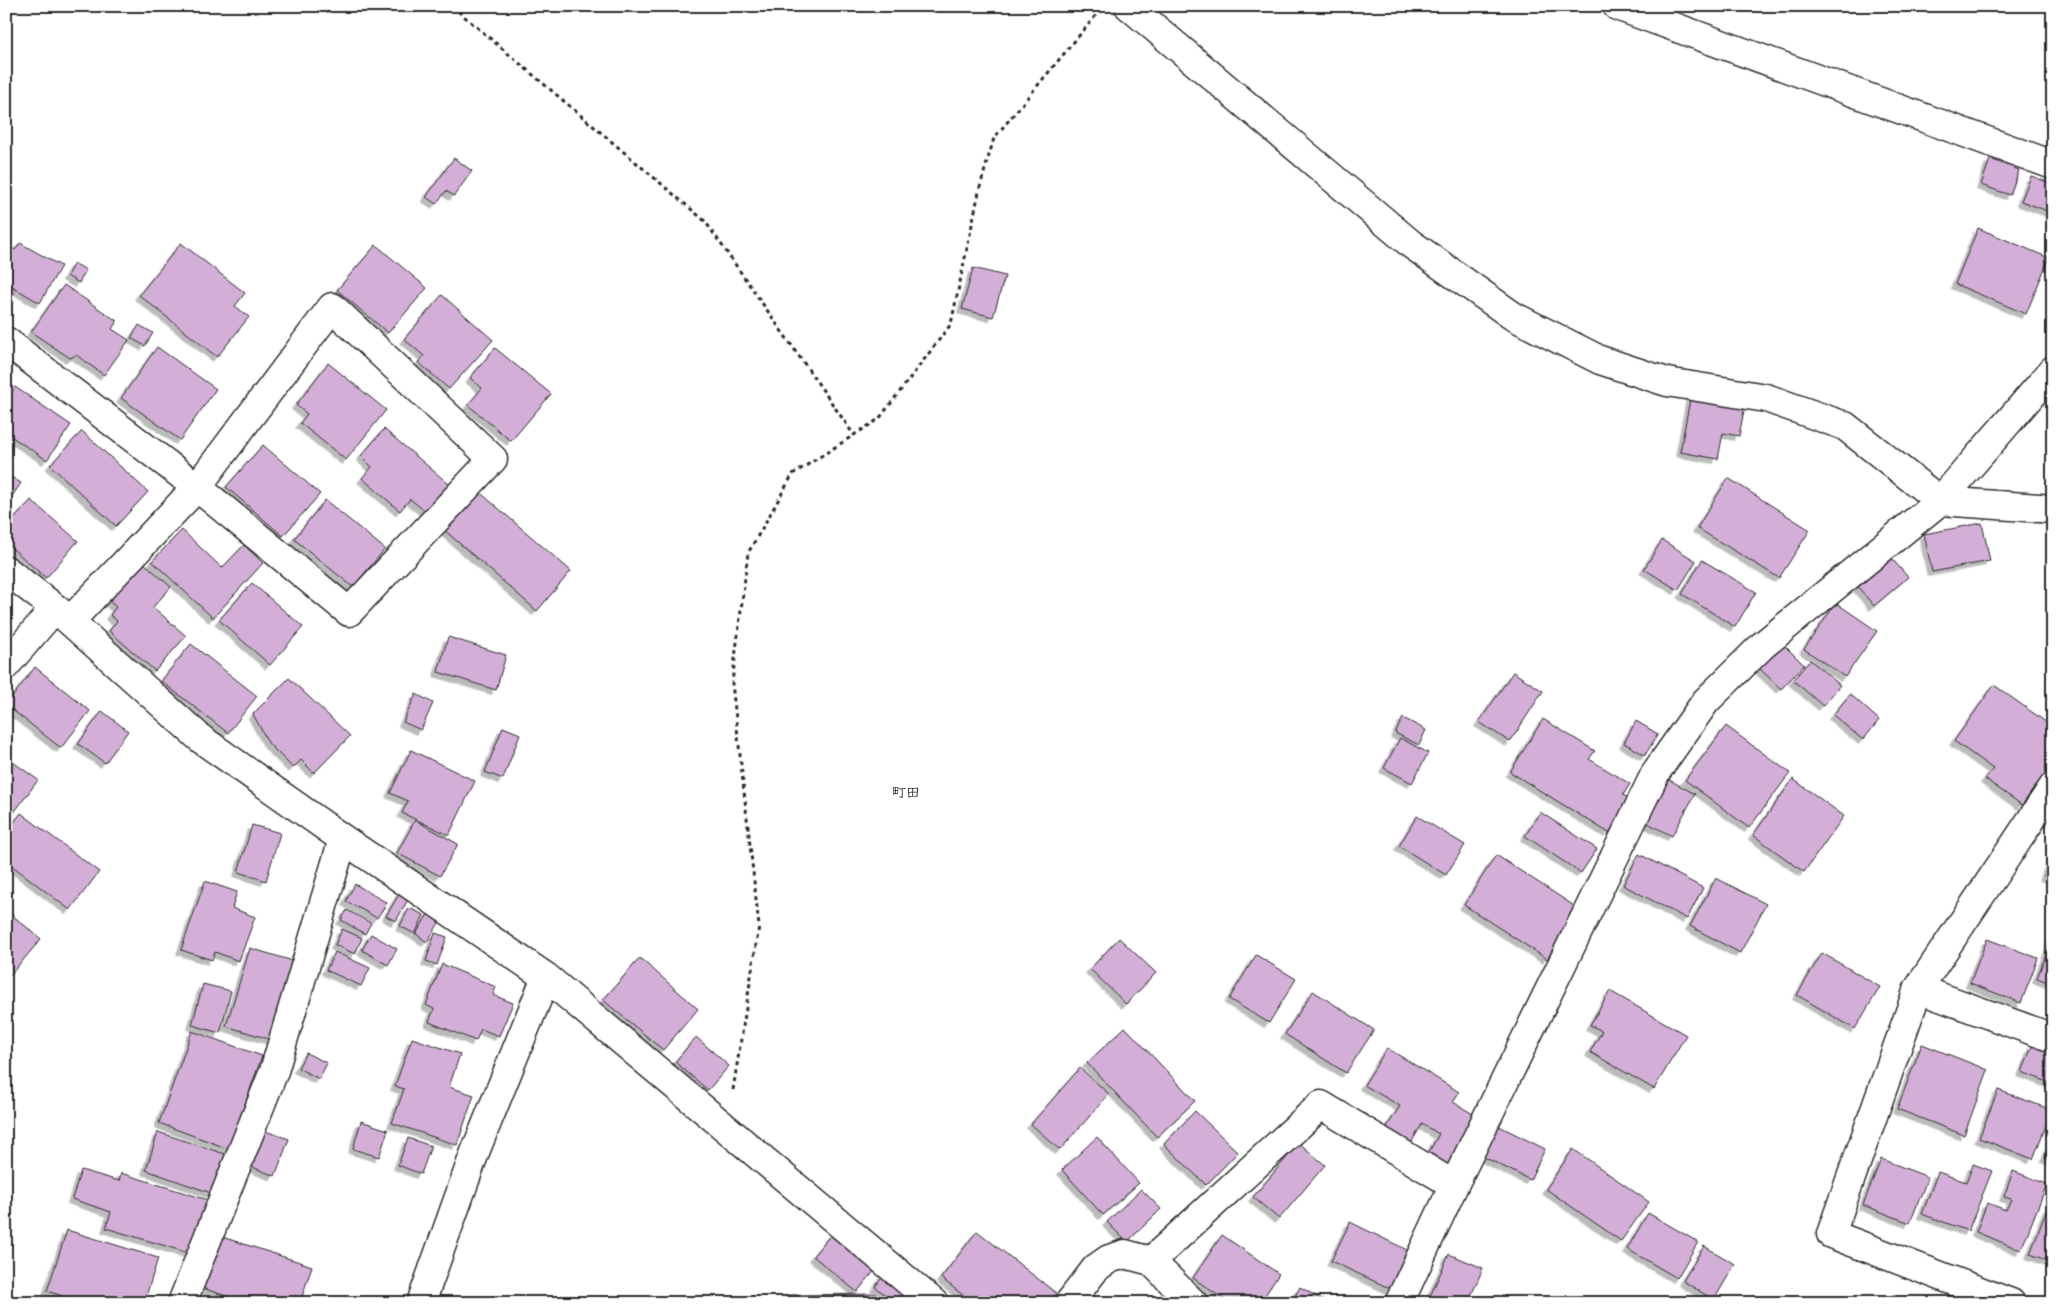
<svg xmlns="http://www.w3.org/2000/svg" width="2059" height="1309" viewBox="0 0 2059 1309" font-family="'Shantell Sans','Klee One',sans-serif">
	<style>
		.building { fill: #d3afd8; stroke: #2b2b2b; filter: url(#shadow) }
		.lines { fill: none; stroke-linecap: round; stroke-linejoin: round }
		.street-casing { stroke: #2b2b2b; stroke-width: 31 }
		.path { stroke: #2b2b2b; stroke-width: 3; stroke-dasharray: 4 4; stroke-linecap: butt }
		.street { stroke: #fff; stroke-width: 28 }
		.labels { text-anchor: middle; stroke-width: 4; stroke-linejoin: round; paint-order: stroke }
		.neighbourhood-label { font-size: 14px; font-weight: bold; fill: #2b2b2b; stroke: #fff }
	</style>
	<defs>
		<filter id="shadow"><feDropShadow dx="-4.5" dy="4.5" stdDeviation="0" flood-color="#0004"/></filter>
	</defs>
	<rect width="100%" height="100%" fill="#fff"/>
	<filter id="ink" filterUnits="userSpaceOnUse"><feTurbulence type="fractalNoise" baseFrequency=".02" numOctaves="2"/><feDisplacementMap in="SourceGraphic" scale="10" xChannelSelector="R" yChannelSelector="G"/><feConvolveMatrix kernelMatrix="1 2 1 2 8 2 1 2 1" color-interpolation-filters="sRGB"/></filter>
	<g filter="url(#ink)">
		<path class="building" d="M454 158 472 171 454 196 446 191 436 204 426 197Z
			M1990 159 2019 170 2010 195 1981 185Z
			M2031 176 2053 184V213L2021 201Z
			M1978 228 2049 258 2026 314 1955 284Z
			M20 243 61 266 40 303 6 283V252L9 246 15 250Z
			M181 243 245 293 235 306 249 317 217 357 139 295Z
			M376 245 427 288 388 333 337 290Z
			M74 263 86 270 79 283 67 276Z
			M973 268 1005 276 993 317 962 309Z
			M6 283 17 289 8 303 6 302Z
			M64 285 117 321 112 329 129 340 104 375 76 355 70 358 31 332Z
			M442 295 493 340 449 389 418 362 424 356 404 339Z
			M139 325 153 333 145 346 131 338Z
			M157 347 216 389 180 440 121 398Z
			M495 348 551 394 511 441 468 405 482 388 470 378Z
			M328 363 386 410 346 460 300 423 307 414 296 405Z
			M15 387 71 425 47 460 6 433V400Z
			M1692 389 1746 400 1739 436 1723 433 1718 459 1680 452Z
			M384 429 450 485 426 512 410 499 400 511 362 478 372 467 361 456Z
			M82 431 148 492 116 526 50 465Z
			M263 445 320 494 283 536 226 487Z
			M6 474 21 483 6 505Z
			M1728 478 1810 530 1779 578 1697 528Z
			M476 489 571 571 537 611 442 528Z
			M31 500 78 541 46 578 6 543V528Z
			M325 500 385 549 353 587 294 539Z
			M1982 523 1990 561 1932 572 1924 534Z
			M182 530 222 568 244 545 263 563 213 618 152 561Z
			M1662 540 1696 561 1678 590 1644 569Z
			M1892 559 1908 577 1874 606 1858 587Z
			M1702 560 1756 592 1735 627 1682 594Z
			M143 562 171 587 153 607 186 636 155 671 109 631 117 621 110 615 116 607 109 601Z
			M252 583 303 627 270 665 219 620Z
			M1836 603 1877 631 1845 677 1804 649Z
			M448 637 506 655 496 690 438 672Z
			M1782 643 1804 665 1781 689 1759 668Z
			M191 644 257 696 228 733 161 681Z
			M1810 660 1840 685 1823 706 1793 680Z
			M35 667 90 711 61 748 6 705Z
			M1513 672 1543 691 1510 742 1479 722Z
			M289 678 350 736 314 773 301 760 293 768 269 744 253 714Z
			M1994 685 2050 725 2053 721V762L2022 805 1985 779 1993 769 1954 741Z
			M416 694 433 703 421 730 403 722Z
			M1850 694 1879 720 1863 740 1833 715Z
			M102 711 128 731 105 763 78 744Z
			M1403 718 1426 730 1419 745 1395 733Z
			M1543 719 1595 751 1589 759 1630 784 1623 795 1630 799 1609 833 1510 772Z
			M1636 721 1658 734 1645 755 1624 743Z
			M1726 726 1790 773 1749 828 1685 780Z
			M503 727 520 734 503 779 485 772Z
			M1400 738 1428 753 1412 783 1384 768Z
			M411 750 475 781 449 835 402 813 408 801 390 793Z
			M6 757 38 780 7 822 6 821Z
			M1666 778 1695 794 1672 836 1642 820Z
			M1793 779 1844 816 1804 872 1753 835Z
			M1540 812 1597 849 1581 873 1525 836Z
			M21 813 99 872 70 910 6 861V833Z
			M1417 816 1465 845 1446 875 1399 846Z
			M415 820 458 844 440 876 397 853Z
			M252 825 280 833 266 881 238 872Z
			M2053 853V879L2044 876Z
			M1639 854 1703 888 1687 919 1623 885Z
			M1496 855 1579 909 1547 959 1464 905Z
			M1716 878 1766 904 1740 953 1690 926Z
			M205 881 237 892 232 908 255 917 239 961 215 952 212 960 181 950Z
			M355 884 387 903 377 918 346 901Z
			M401 891 410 896 396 921 386 916Z
			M409 908 424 915 415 934 400 926Z
			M6 910 41 939 6 980Z
			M347 910 371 923 365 934 341 920Z
			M430 911 442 918 427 942 416 934Z
			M342 929 362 938 355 954 335 945Z
			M435 933 447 937 437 965 426 961Z
			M371 934 397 949 388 965 362 950Z
			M2053 937V984L2037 978Z
			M1119 938 1156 973 1126 1004 1090 969Z
			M1987 939 2038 958 2021 1003 1970 983Z
			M250 948 296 962 272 1040 226 1026Z
			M335 952 370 968 361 986 326 970Z
			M1822 953 1880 987 1855 1029 1797 995Z
			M1256 955 1296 979 1269 1023 1229 999Z
			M640 958 698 1009 663 1050 603 1000Z
			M442 964 496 987 493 995 513 1003 499 1036 481 1029 476 1041 429 1022 434 1009 426 1005Z
			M203 984 231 991 220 1033 192 1025Z
			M1313 991 1374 1030 1346 1073 1285 1034Z
			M1610 991 1686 1035 1654 1089 1590 1052 1602 1031 1590 1025Z
			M1125 1027 1195 1101 1157 1137 1087 1063Z
			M192 1031 262 1056 229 1149 159 1123Z
			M696 1037 729 1066 708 1090 675 1062Z
			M412 1038 460 1054 449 1087 474 1095 457 1145 392 1123 404 1089 395 1086Z
			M1922 1044 1988 1070 1964 1135 1897 1109Z
			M2033 1044 2053 1052V1084L2022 1072Z
			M1387 1048 1459 1092 1453 1102 1478 1117 1448 1165 1429 1152 1439 1134 1422 1124 1410 1145 1385 1130 1400 1106 1364 1085Z
			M306 1053 327 1063 319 1079 298 1068Z
			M1080 1068 1109 1094 1060 1150 1031 1124Z
			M1998 1090 2052 1110 2033 1159 1979 1138Z
			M1195 1111 1238 1152 1206 1185 1164 1144Z
			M361 1121 388 1130 379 1157 353 1149Z
			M1497 1125 1545 1149 1530 1180 1482 1156Z
			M265 1131 289 1139 275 1176 252 1167Z
			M158 1132 228 1155 214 1194 146 1170Z
			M1097 1137 1139 1183 1103 1215 1062 1170Z
			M2053 1137V1161L2045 1158Z
			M408 1138 431 1146 421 1174 398 1165Z
			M1299 1143 1325 1165 1279 1219 1253 1197Z
			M1573 1149 1649 1202 1621 1241 1546 1189Z
			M1881 1159 1928 1177 1910 1223 1863 1205Z
			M1973 1164 1992 1171 1968 1231 1922 1214 1938 1172 1966 1182Z
			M81 1170 119 1181 121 1173 208 1200 192 1254 106 1228 111 1212 72 1199Z
			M2013 1171 2047 1184 2021 1250 1976 1232 1987 1203 2006 1210 2011 1199 2004 1197Z
			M1141 1189 1161 1209 1127 1242 1107 1222Z
			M2048 1206 2053 1208V1262L2030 1254Z
			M1648 1213 1698 1242 1677 1278 1627 1249Z
			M1350 1222 1409 1251 1391 1289 1331 1261Z
			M67 1230 158 1258 144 1303H84L47 1291Z
			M977 1231 1056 1293 1049 1303H973L941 1278Z
			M832 1233 876 1269 857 1292 813 1256Z
			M1222 1235 1279 1274 1260 1303H1229L1193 1278Z
			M219 1236 312 1266 300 1303H247L202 1288Z
			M1704 1246 1735 1264 1714 1300 1683 1281Z
			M1449 1254 1483 1268 1468 1303H1427Z
			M886 1272 924 1303H896L875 1287Z
			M1300 1287 1328 1303H1291Z
			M876 1294V1303H787V1295Z"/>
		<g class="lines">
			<g class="street-casing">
				<path id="street" d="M1129 6 1411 244 1513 316 1600 360 1667 382 1766 398 1845 426 1940 501 2053 509
					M1617 6 2053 165
					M332 307 493 459 349 612 197 487Z
					M6 341 197 487 70 621
					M6 570 55 608 201 739 343 839 546 977 934 1303
					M6 665 55 608
					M1918 989 2053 1038
					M1151 1261 1321 1105 1454 1185
					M182 1303 274 1071 343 839
					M421 1303 475 1152 546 977
					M1069 1303 1096 1268 1109 1259 1125 1254 1151 1261 1193 1303
					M1399 1303 1454 1185 1656 772 1706 701 1763 645 1940 501 2053 370
					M2011 1303 1831 1234 1918 989 2053 787"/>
			</g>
			<path class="path" d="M452 6 705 221 854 435
				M733 1090 759 926 732 683 748 553 793 474 879 419 951 324 980 187 994 138 1097 14"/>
			<use href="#street" class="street"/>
		</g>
	</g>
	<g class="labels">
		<g class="neighbourhood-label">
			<text x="906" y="797">町田</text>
		</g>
	</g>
	<rect width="2059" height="1309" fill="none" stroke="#fff" stroke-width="25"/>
	<rect x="12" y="12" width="2034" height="1284" fill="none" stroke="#2b2b2b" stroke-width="2" filter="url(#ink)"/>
</svg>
